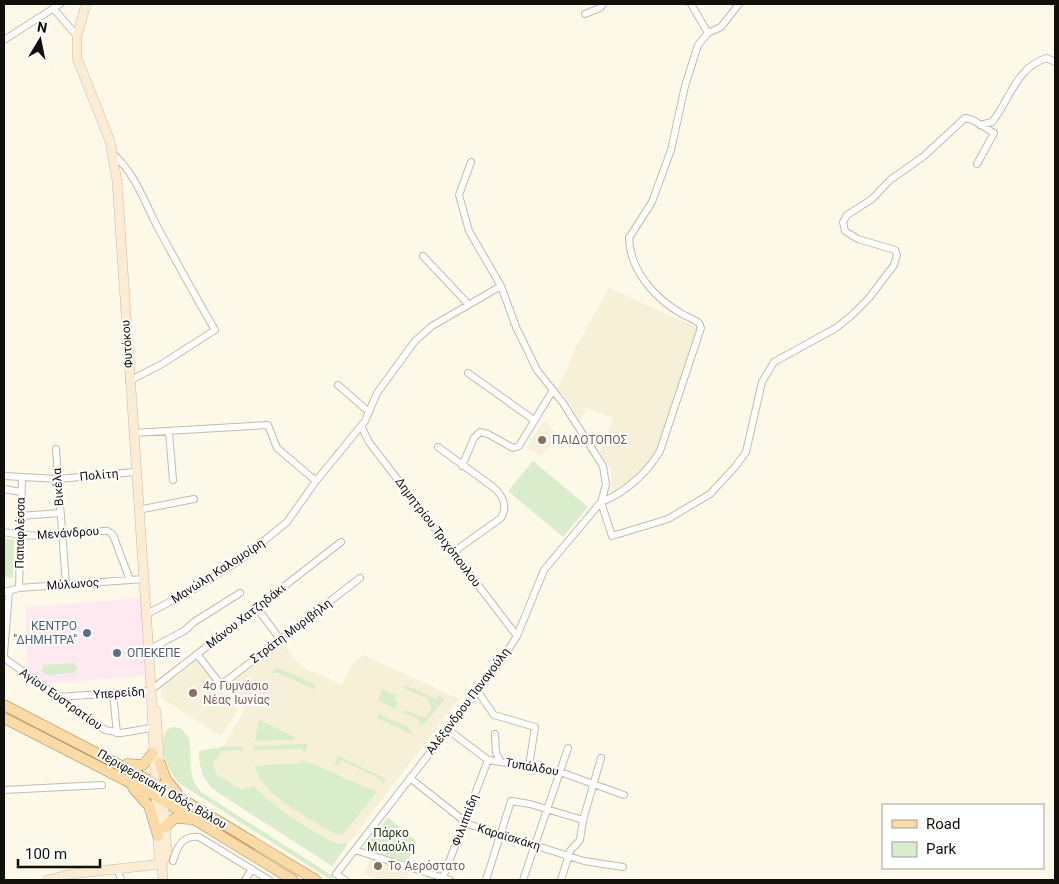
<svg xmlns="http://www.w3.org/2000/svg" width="1059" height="884" viewBox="0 0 1059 884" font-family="Roboto,sans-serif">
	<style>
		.commercial { fill: #fde9ef }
		.built { fill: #f7f0d8 }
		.green { fill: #d9eccc }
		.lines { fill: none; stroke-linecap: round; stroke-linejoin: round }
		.street-casing { stroke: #c0bcad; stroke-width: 8 }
		.secondary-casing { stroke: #c0bcad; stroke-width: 10 }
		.primary-casing { stroke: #a6834b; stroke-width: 11 }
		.street { stroke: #fff; stroke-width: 6 }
		.secondary { stroke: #fcecd3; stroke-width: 9 }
		.primary { stroke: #fadaa7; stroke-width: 10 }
		.education-dot { fill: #8d6e63; stroke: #fff; stroke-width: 2 }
		.service-dot { fill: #5c6f8a; stroke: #fff; stroke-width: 2 }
		.labels { text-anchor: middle; stroke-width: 4; stroke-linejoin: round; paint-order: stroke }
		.street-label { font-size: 12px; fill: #11100b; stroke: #fff }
		.education-label { font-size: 12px; fill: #785e54; stroke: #fff; text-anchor: start }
		.service-label { font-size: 12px; fill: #4e5e75; stroke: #fff; text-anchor: end }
		.park-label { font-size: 12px; fill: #233b0d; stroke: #fff }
	</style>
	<rect width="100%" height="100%" fill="#fdf9e9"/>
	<path class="commercial" d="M141 598 145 676 42 684 27 672 26 607Z"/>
	<path class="built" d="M609 288 698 328 659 450 646 469 612 494 611 469 600 452 613 418 587 408 580 420 565 395 557 390 576 347Z
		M545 420 555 433 551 436 554 443 541 456 526 447Z
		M282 643 301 666 342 685 352 664 364 655 459 699 341 853 208 771 245 710 226 686Z
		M198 660 238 710 221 736 161 698V688Z
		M370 859 409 872 406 880H380L364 874Z"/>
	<path class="green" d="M533 461 588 507 563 537 508 491Z
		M4 538 14 540 13 578 4 577Z
		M74 663 78 669 74 673 47 675 41 671 44 665Z
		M275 669H281L316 685 314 689 276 672 271 675Z
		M405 685 436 699 439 696 445 699 424 724 419 725 420 720 404 713 405 710 425 718 432 708 426 698 404 688Z
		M383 689 396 695 394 701 398 702 395 709 378 701Z
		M379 714 408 727 414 735 377 718Z
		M259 720 295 737 294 740 255 741Z
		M174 727 180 728 188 736C194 755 185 775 201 792L333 876 331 880 179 783C168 771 156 743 168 729Z
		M308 744 305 752H303L302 749 256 750 254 755 255 746Z
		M222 747H243L242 754 241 750 222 751 213 764 216 774 242 790 254 786C265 801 319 838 337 843 340 844 345 843 348 844L332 866 220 794C204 783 199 771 199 751Z
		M338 756 386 779 382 785V780L341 760 338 765 335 764Z
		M301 759 377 792 343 834 337 835C312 819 261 797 255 766L301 763Z
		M388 817 416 841 408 862 364 848Z"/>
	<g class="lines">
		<g class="street-casing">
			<path id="street" d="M691 4 708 33
				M739 4 721 27 708 33 698 45 685 86 671 150 652 202 629 238C630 270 654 298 682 314 688 317 693 319 699 323L701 328 660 451C647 473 625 493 601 502L612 536 668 519 710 494 735 467 746 452 762 382 774 362 836 328 851 316 869 298 894 265 897 255 895 250 858 239 845 231 843 222 847 215 872 199 890 180 924 156 965 118 973 120 994 133 977 164
				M53 8 77 36
				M585 14 600 8 603 4
				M4 40 60 4
				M980 125 992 122C1010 100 1016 67 1047 58L1055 62
				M113 154C135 173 144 201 157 226 176 261 195 296 215 330L162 364 129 381
				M423 256 468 304
				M468 373 534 420
				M338 385 369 412
				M361 426 369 442 517 636
				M169 432 173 480
				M133 433 268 425 277 448 316 481
				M438 447 493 487C503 495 508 507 501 518L459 548 454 554
				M56 449 66 585
				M462 466 474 438 480 432 488 434 513 448 519 446 553 390
				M4 476 58 479 135 472
				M4 489 21 492
				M138 510 194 499
				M20 516 60 513
				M4 532C39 541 73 530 108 531L113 535 130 580
				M19 588 22 478
				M4 592 19 588 144 579
				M257 608 280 639
				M145 615 194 589 243 558 287 522 316 481 365 421 377 393 415 341 432 326 501 286
				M148 650 184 631 194 622 240 593
				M4 654 9 591
				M197 654 221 685 360 578
				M4 658 105 730 121 733 151 728
				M151 690 341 542
				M478 692 494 715 535 727 529 766
				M113 694 117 733
				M56 697 151 691
				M447 729 488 760 560 772 624 795
				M495 734 496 753 501 762
				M410 778 468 824 584 861 623 867
				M4 790 102 785
				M355 850 450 880
				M173 861C177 847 182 835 199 837L269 880
				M117 868 121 880
				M245 880 252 869
				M345 880 336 874 501 661 517 636 544 570 601 502 606 485 603 466 563 403 537 370 516 327 501 286 469 231 459 195 471 162
				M442 880 488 760
				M486 880 511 801 530 804 583 820
				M523 880 568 748
				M561 880 570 851 580 840 583 820 601 758"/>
		</g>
		<g class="secondary-casing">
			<path id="secondary" d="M86 4 77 36V58L110 141 117 181 150 669 159 857 162 864 163 880
				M156 711 160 770
				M162 864 167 852 163 795
				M48 880 71 874 162 864"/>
		</g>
		<g class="primary-casing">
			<path id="primary" d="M4 705 162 787 316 880
				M4 718 156 796 293 880
				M160 763 166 779 177 793
				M127 764 143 765 153 753
				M133 788 149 806 158 836
				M165 827 175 818 190 819"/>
		</g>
		<use href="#street" class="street"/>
		<use href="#secondary" class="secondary"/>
		<use href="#primary" class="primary"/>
	</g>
	<g class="education-dot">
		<circle cx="542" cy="440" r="5"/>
		<circle cx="193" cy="693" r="5"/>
		<circle cx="378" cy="866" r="5"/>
	</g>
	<g class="service-dot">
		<circle cx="87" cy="633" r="5"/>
		<circle cx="117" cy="653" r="5"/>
	</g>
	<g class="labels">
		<g class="street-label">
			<text transform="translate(127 344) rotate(-94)" y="4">Φυτόκου</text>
			<text transform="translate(99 475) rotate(-5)" y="4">Πολίτη</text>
			<text transform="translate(58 487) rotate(-94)" y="4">Βικέλα</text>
			<text transform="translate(438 532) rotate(53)" y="4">Δημητρίου Τριχόπουλου</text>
			<text transform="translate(20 533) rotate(-89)" y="4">Παπαφλέσσα</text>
			<text transform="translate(68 533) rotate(-4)" y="4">Μενάνδρου</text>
			<text transform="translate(218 571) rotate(-33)" y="4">Μανώλη Καλομοίρη</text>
			<text transform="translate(73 584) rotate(-4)" y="4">Μύλωνος</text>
			<text transform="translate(246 616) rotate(-38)" y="4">Μάνου Χατζηδάκι</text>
			<text transform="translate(291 631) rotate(-37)" y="4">Στράτη Μυριβήλη</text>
			<text transform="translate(119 693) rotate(-4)" y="4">Υπερείδη</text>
			<text transform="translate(61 699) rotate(35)" y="4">Αγίου Ευστρατίου</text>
			<text transform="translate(468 701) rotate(-53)" y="4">Αλέξανδρου Παναγούλη</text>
			<text transform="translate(532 767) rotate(10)" y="4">Τυπάλδου</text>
			<text transform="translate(162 789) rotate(30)" y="4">Περιφερειακή Οδός Βόλου</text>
			<text transform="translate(465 820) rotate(-69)" y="4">Φιλιππίδη</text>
			<text transform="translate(509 837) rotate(17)" y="4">Καραϊσκάκη</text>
		</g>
		<g class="education-label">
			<text x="552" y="444">ΠΑΙΔΟΤΟΠΟΣ</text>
			<text x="203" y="690">4ο Γυμνάσιο<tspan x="203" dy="14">Νέας Ιωνίας</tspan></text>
			<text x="388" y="870">Το Αερόστατο</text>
		</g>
		<g class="service-label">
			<text x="77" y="630">ΚΕΝΤΡΟ<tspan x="77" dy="14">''ΔΗΜΗΤΡΑ''</tspan></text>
			<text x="127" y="657" text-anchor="start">ΟΠΕΚΕΠΕ</text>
		</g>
		<g class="park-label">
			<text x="391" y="837">Πάρκο<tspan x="391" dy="14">Μιαούλη</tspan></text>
		</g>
	</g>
	<rect width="1059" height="884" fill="none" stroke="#11100b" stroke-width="10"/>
	<rect x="882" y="804" width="162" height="65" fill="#ffffff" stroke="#a09f9d"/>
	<rect x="892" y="820" width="25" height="8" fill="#fadaa7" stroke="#a09f9d"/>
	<text x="926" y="829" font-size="15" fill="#11100b">Road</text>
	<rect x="892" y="842" width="25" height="15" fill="#d9eccc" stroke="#a09f9d"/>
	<text x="926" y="854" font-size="15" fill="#11100b">Park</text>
	<g transform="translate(40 40) rotate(10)" stroke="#ffffff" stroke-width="4" paint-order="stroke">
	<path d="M0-4L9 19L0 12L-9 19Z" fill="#11100b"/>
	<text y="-8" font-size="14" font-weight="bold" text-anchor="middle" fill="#11100b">N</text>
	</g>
	<path d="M18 859v8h82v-8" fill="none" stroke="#11100b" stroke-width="2.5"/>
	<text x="25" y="859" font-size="15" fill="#11100b" stroke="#ffffff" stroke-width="4" paint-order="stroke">100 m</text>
</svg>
